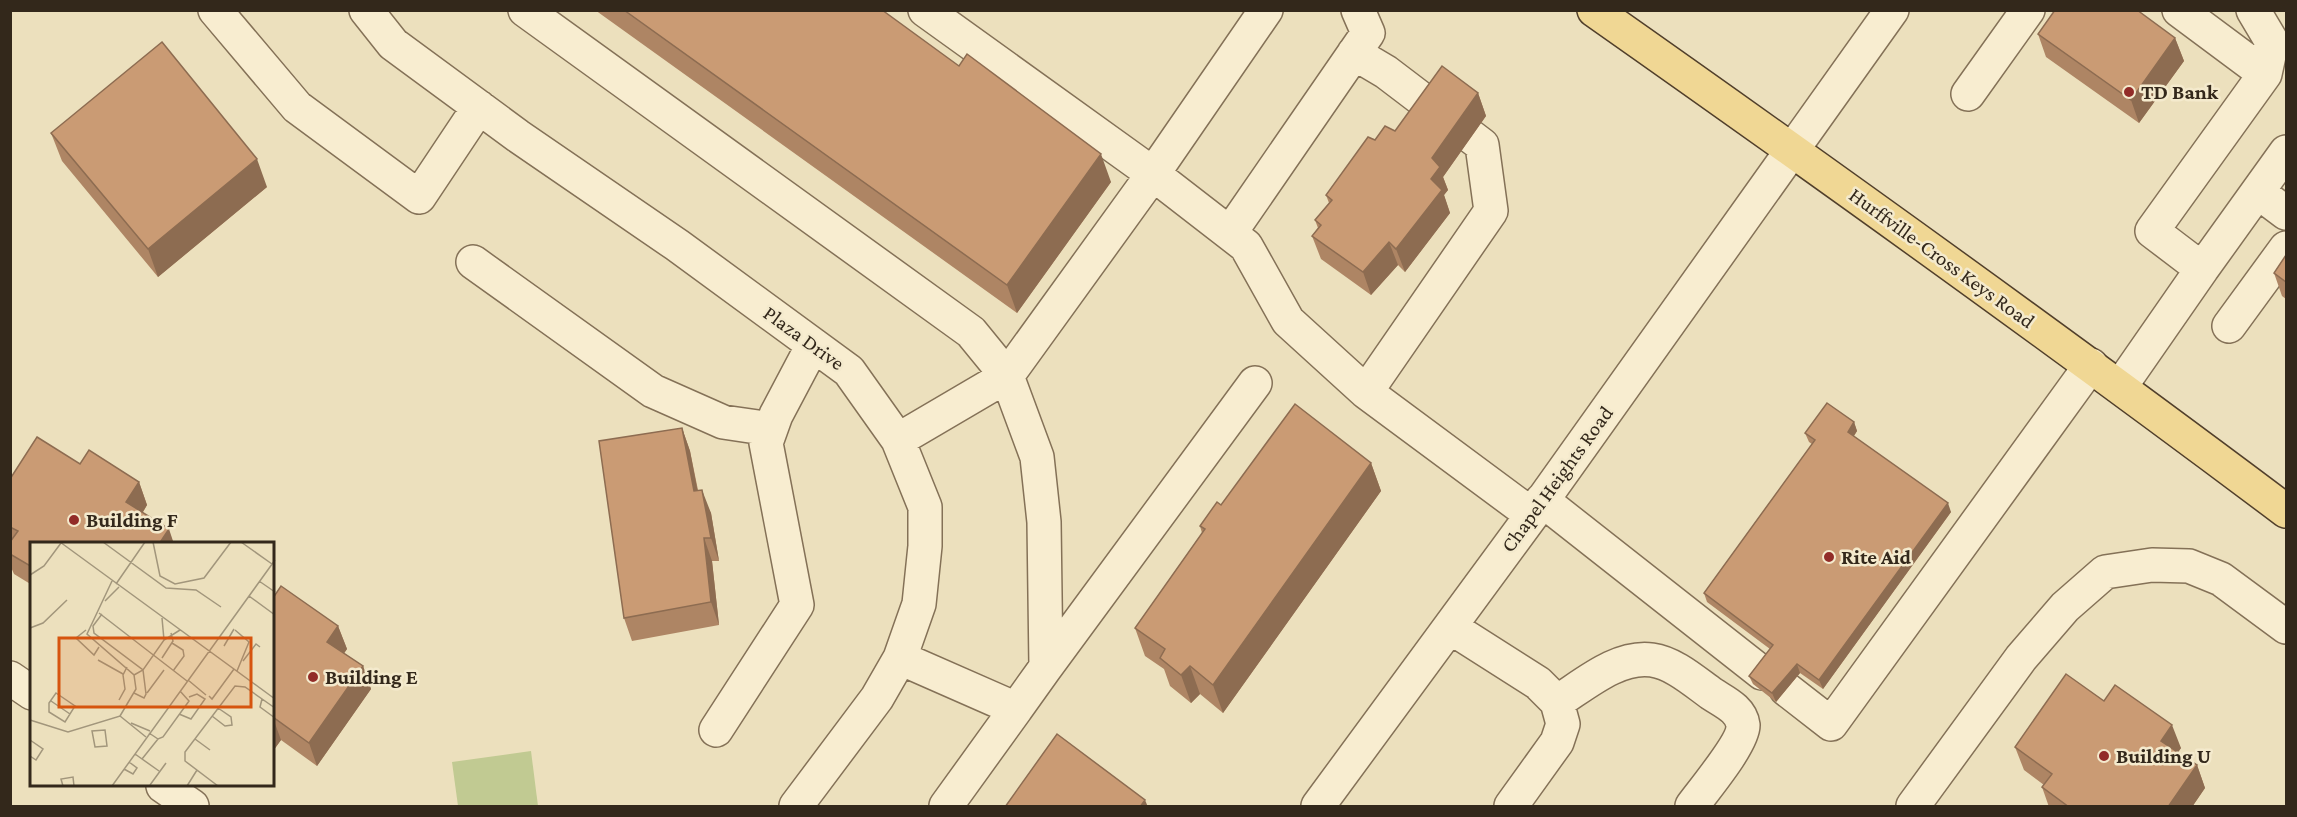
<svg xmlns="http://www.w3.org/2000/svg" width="2297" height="817" viewBox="0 0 2297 817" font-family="'Crimson Pro',serif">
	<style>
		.green { fill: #c1ca92 }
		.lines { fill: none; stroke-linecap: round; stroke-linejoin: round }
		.minor-casing { stroke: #847157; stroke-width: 36 }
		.major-casing { stroke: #513f2b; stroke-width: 36 }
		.minor { stroke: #f8edd0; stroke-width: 33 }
		.major { stroke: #f0d794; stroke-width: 33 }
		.wall { fill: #ae8564 }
		.shaded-wall { fill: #8d6c51 }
		.building { fill: #ca9b74; stroke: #8d6c51; stroke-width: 1.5 }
		.poi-dot { fill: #922c28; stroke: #f4eacd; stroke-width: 2 }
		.labels { text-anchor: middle; stroke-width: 5; stroke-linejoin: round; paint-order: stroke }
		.poi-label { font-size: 21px; font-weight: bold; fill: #33281b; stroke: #f4eacd; text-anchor: start }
		.street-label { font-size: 21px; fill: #33281b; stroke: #f4eacd }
		.inset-road { fill: none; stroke: #a2967c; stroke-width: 1.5 }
		.view { fill: #d6540e; fill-opacity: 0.15; stroke: #d6540e; stroke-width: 3 }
		.inset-edge { fill: none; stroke: #33281b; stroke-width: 3 }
	</style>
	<rect width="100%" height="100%" fill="#ece0bd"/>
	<path class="green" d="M531 751 538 806H458L452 762Z"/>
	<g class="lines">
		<g class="minor-casing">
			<path id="minor" d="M215 10 297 107 419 197 479 107
				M366 10 393 44 518 136 677 245 849 371 898 440 925 507V546L919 604 900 658 877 698 796 806
				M525 10 971 332 1007 376 1037 457 1044 522 1046 667 1016 709 900 658
				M925 10 1153 174 1246 246 1288 321 1366 392 1532 515
				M2179 10 2265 74
				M1354 53 1386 72 1482 145 1491 211 1366 392
				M1968 94 2028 10
				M2258 192 2286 213
				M1230 233 1368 33 1358 10
				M473 262 653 391 723 422 771 429
				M2202 269 2286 152
				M2229 326 2286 248
				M2120 387 2202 269 2152 231 2265 74 2272 42 2253 10
				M898 440 1007 376 1153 174 1266 10
				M1542 500 1762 673
				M1450 627 1538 683 1557 702 1563 724 1557 742 1511 806
				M1046 667 1255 383
				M10 678 32 693
				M1786 689 1831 724 2091 365
				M1557 702C1584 685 1618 655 1652 660 1674 663 1695 682 1712 694 1724 702 1741 709 1743 725 1744 742 1703 791 1692 806
				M716 730 797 605 766 443 776 415 813 345
				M163 786 192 806
				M946 806 1016 709
				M1318 806 1532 515 1892 10
				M1913 806 2021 658 2065 607 2105 572 2152 565 2189 566 2221 579 2286 627"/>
		</g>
		<g class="major-casing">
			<path id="major" d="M1594 10C1827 174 2058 340 2286 511"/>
		</g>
		<use href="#minor" class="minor"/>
		<use href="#major" class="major"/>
	</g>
	<path class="wall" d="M595 10H882L1111 182 1017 313Z
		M2038 34 2175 38 2184 61 2139 123 2046 57Z
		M1478 93 1486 116 1443 177 1448 190 1444 195 1450 213 1405 272 1398 265 1371 295 1321 259 1312 236 1318 228 1315 220 1329 203 1326 195 1375 140Z
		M51 133 267 187 158 277 62 161Z
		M2286 255V299L2282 296 2274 273Z
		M1854 422 1857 431 1854 436 1951 512 1823 689 1800 673 1776 702 1753 684 1749 676 1770 649 1707 602 1704 593 1812 444 1809 442 1805 433Z
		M682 428 690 451 698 490 711 513 719 561H712L719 625 632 641 624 618Z
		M1371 463 1381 491 1223 713 1200 694 1191 703 1170 686 1164 669 1145 656 1135 628 1202 533 1200 526 1221 505Z
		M80 464 139 482 147 505 143 512 32 544V585L14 574 10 565V479Z
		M273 598 338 626 347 649 344 653 363 666 371 689 317 766 281 740 273 751Z
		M2104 701 2181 748 2178 752 2197 765 2205 788 2192 807H2049L2042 787 2044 785 2024 770 2015 747Z"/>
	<path class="shaded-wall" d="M2175 38 2184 61 2139 123 2131 100Z
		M1478 93 1486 116 1443 177 1448 190 1444 195 1450 213 1405 272 1396 249 1431 179 1432 158Z
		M1101 154 1111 182 1017 313 1007 285Z
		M257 159 267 187 158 277 148 249Z
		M1389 242 1398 265 1371 295 1363 272Z
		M1854 422 1857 431 1851 440 1848 432Z
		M682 428 690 451 702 514 694 491Z
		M1371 463 1381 491 1223 713 1213 685Z
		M139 482 147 505 135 525 126 502Z
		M702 490 711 513 719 561 711 538Z
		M1948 503 1951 512 1823 689 1819 680Z
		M169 529 174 544H159Z
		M704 538 712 561 719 625 711 602Z
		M338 626 347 649 336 665 327 642Z
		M1797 664 1800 673 1776 702 1772 693Z
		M363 666 371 689 317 766 309 743Z
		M1190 666 1200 694 1191 703 1181 675Z
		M273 718 281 740 273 751Z
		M2172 725 2181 748 2170 764 2161 741Z
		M2197 765 2205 788 2192 807H2168Z
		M1145 800 1148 807H1140Z"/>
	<path class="building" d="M624 10H882L959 66 967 54 1101 154 1007 285Z
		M2055 10H2137L2175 38 2131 100 2038 34Z
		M162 42 257 159 148 249 51 133Z
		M1442 66 1478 93 1432 158 1440 167 1431 179 1442 190 1396 249 1389 242 1363 272 1312 236 1321 225 1315 220 1332 200 1326 195 1368 137 1375 140 1385 126 1395 131Z
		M2286 255V282L2274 273Z
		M1827 403 1854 422 1848 432 1948 503 1819 680 1797 664 1772 693 1749 676 1773 645 1704 593 1815 440 1805 433Z
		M1295 404 1371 463 1213 685 1190 666 1181 675 1160 658 1165 649 1135 628 1205 529 1200 526 1217 502 1221 505Z
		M682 428 694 491 702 490 711 538H704L711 602 624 618 599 441Z
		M37 437 80 464 89 450 139 482 126 502 169 529 159 544H32V567L10 554V542L18 531 10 527V479Z
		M281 586 338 626 327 642 363 666 309 743 273 717V598Z
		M2066 674 2104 701 2115 685 2172 725 2161 741 2197 765 2168 807H2069L2042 787 2052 774 2015 747Z
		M1057 734 1145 800 1140 807H1005Z"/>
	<g class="poi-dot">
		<circle cx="2129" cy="92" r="6"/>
		<circle cx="74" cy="520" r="6"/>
		<circle cx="1829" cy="557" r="6"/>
		<circle cx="313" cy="677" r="6"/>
		<circle cx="2104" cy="756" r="6"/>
	</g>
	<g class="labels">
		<g class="poi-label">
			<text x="2141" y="99">TD Bank</text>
			<text x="86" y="527">Building F</text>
			<text x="1841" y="564">Rite Aid</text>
			<text x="325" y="684">Building E</text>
			<text x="2116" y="763">Building U</text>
		</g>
		<g class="street-label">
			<text transform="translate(1942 258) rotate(36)" y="7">Hurffville-Cross Keys Road</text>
			<text transform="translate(804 338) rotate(36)" y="7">Plaza Drive</text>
			<text transform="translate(1557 479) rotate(-54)" y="7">Chapel Heights Road</text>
		</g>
	</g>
	<g transform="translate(30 542)">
		<rect width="244" height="244" fill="#ece0bd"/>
		<path class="inset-road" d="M30 0 245 157M73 0 136 46 166 48 191 65M123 0 130 34 145 42 174 36 201 0M211 0 242 22M0 33 14 24 31 1M82 39 57 92 104 133 106 147 90 174M229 39 245 50M86 42 115 0M219 54 245 73M75 59 89 45M69 71 157 139M72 72 63 84 64 91 113 128 116 152 114 156 104 151M132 76 134 98M0 86 13 81 37 58M56 88 46 96 64 113 69 105M205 88 219 100 207 129M142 101 153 108 154 114 143 129M194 104 204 87M132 116 143 99 141 91M68 118 93 132M213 119 226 102 230 105M104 133 113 128 134 98 150 88M158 138 176 153M26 151 45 164 35 180 19 170V161ZM117 151 134 128M179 154 182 157 204 127M232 157 230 165 245 176M89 158 95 147 93 133 97 125M21 159 40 172M149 172 161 177 175 157 167 152 159 155M182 174 195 184 202 183 201 175 188 166M0 178 38 190 90 174 116 195M101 181 120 189M75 188 77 204 65 205 62 189ZM119 191 128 197 133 195 159 159 150 149M165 197 180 208M0 198 13 207 6 218 0 214M105 212 129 229M112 217 128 197M94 227 103 232 107 226 99 220M120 243 136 221M33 244 31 237 43 235 44 244M82 244 245 18M157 244 167 228M188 244 155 219V210L205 144 215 145 245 166"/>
		<path class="view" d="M29 96H221V165H29Z"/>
		<rect width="244" height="244" class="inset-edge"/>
	</g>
	<rect width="2297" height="817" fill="none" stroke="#33281b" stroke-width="24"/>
</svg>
